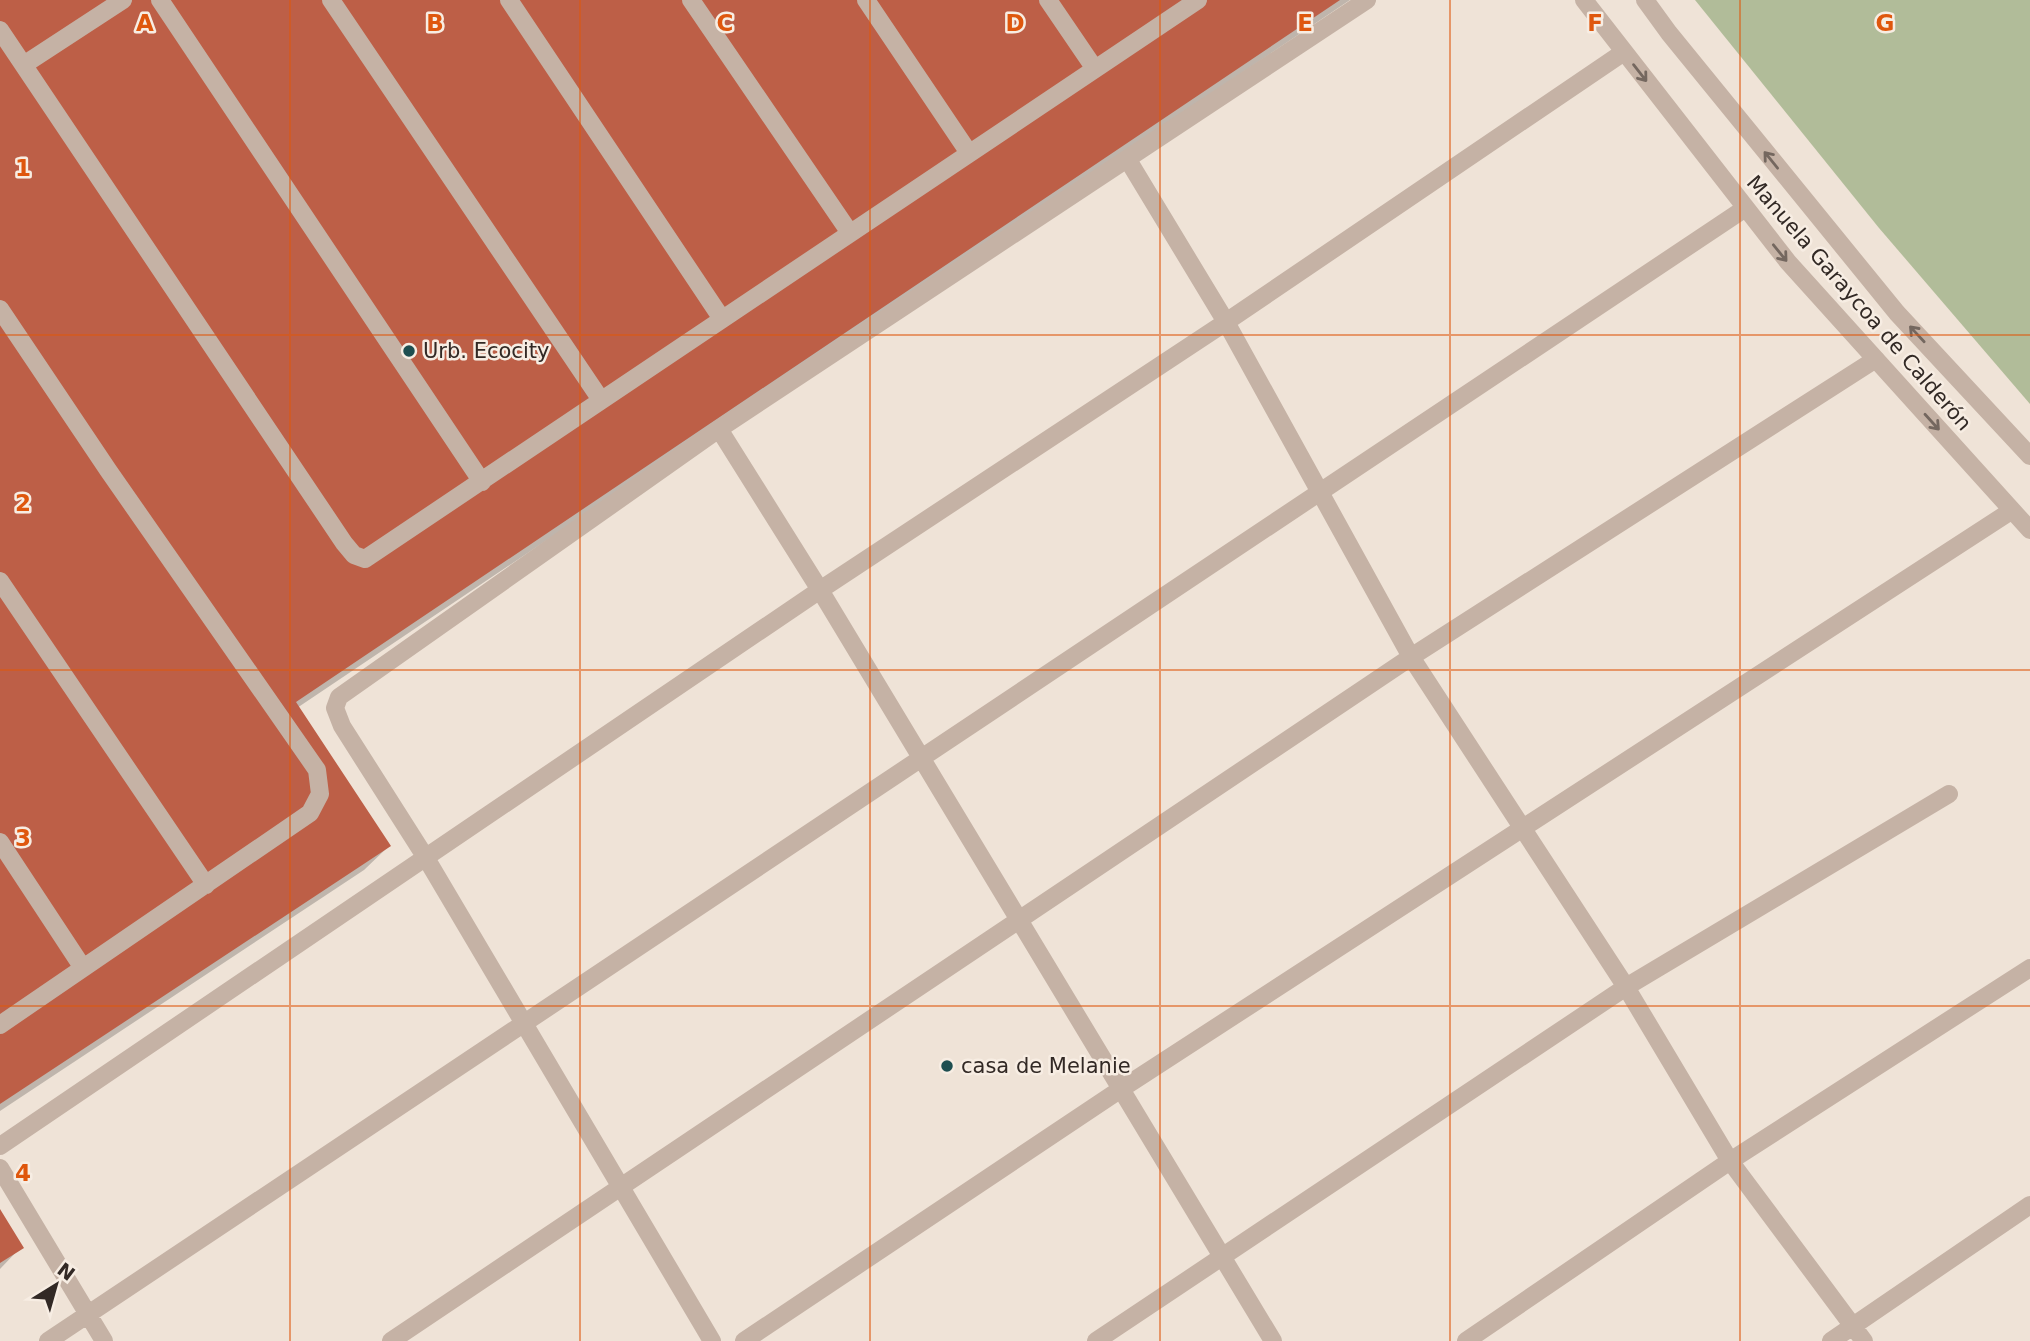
<svg xmlns="http://www.w3.org/2000/svg" width="2030" height="1341" viewBox="0 0 2030 1341" font-family="'DejaVu Sans',sans-serif">
	<style>
		.green { fill: #b1bc99 }
		.shadow { fill: #0003 }
		.building { fill: #bd5f47 }
		.lines { fill: none; stroke-linecap: round; stroke-linejoin: round }
		.minor { stroke: #c5b2a5; stroke-width: 18 }
		.oneway { stroke: #74675f }
		.grid { fill: none; stroke: #df570d; stroke-width: 2; stroke-opacity: 0.55 }
		.poi-dot { fill: #1e4e50; stroke: #f7ede3; stroke-width: 2.5 }
		.labels { text-anchor: middle; stroke-width: 5; stroke-linejoin: round; paint-order: stroke }
		.street-label { font-size: 21px; fill: #322925; stroke: #f7ede3 }
		.poi-label { font-size: 21px; fill: #322925; stroke: #f7ede3; text-anchor: start }
		.grid-label { font-size: 23px; text-anchor: middle; font-weight: bold; fill: #df570d; stroke: #f7ede3; stroke-width: 5; stroke-linejoin: round; paint-order: stroke }
	</style>
	<rect width="100%" height="100%" fill="#efe3d7"/>
	<path class="green" d="M1695 0H2030V404L1879 228Z"/>
	<path class="shadow" d="M0 0H1350L297 708 389 846 364 870 0 1111Z
		M0 1212 21 1247 0 1269Z"/>
	<path class="building" d="M0 0H1340L296 702 391 846 0 1104Z
		M0 1209 24 1248 0 1263Z"/>
	<g class="lines">
		<path class="minor" d="M160 0 482 482
			M331 0 601 400
			M509 0 722 319
			M691 0 850 233
			M866 0 969 153
			M1048 0 1095 69
			M1584 0 1788 262 2030 530
			M1645 0 1669 33 1897 313 2030 456
			M0 30 344 543 354 555 365 559 1198 0
			M25 64 123 0
			M1128 160 1226 322 1411 657 1626 987 1730 1161 1864 1341
			M0 309 108 470 317 770 320 794 310 813 0 1025
			M719 429 820 590 1273 1341
			M0 581 206 885
			M0 842 83 968
			M0 1146 820 590 1226 322 1624 52
			M0 1168 104 1341
			M48 1341 1744 209
			M391 1341 1411 657 1876 359
			M712 1341 426 858 342 726 335 708 339 697 719 429 1367 0
			M744 1341 1121 1089 2011 511
			M1096 1341 1626 987 1949 794
			M1466 1341 1730 1161 2030 968
			M1831 1341 2030 1205"/>
	</g>
	<defs><path id="oneway-shaft" d="M-6 0H5M1.5-3L5.5 0L1.5 3" fill="none" stroke-width="1.6" stroke-linecap="round" stroke-linejoin="round" transform="scale(1.75)"/></defs>
	<g class="oneway">
		<use href="#oneway-shaft" transform="translate(1640 73) rotate(52)"/>
		<use href="#oneway-shaft" transform="translate(1771 160) rotate(-129)"/>
		<use href="#oneway-shaft" transform="translate(1780 253) rotate(51)"/>
		<use href="#oneway-shaft" transform="translate(1917 334) rotate(-133)"/>
		<use href="#oneway-shaft" transform="translate(1932 422) rotate(48)"/>
	</g>
	<path class="grid" d="M290 0V1341M580 0V1341M870 0V1341M1160 0V1341M1450 0V1341M1740 0V1341M0 335H2030M0 670H2030M0 1006H2030"/>
	<g class="poi-dot">
		<circle cx="409" cy="351" r="7"/>
		<circle cx="947" cy="1066" r="7"/>
	</g>
	<g class="labels">
		<g class="street-label">
			<text transform="translate(1859 303) rotate(49)" y="7">Manuela Garaycoa de Calderón</text>
		</g>
		<g class="poi-label">
			<text x="423" y="358">Urb. Ecocity</text>
			<text x="961" y="1073">casa de Melanie</text>
		</g>
	</g>
	<g class="grid-label">
		<text x="145" y="31">A</text>
		<text x="435" y="31">B</text>
		<text x="725" y="31">C</text>
		<text x="1015" y="31">D</text>
		<text x="1305" y="31">E</text>
		<text x="1595" y="31">F</text>
		<text x="1885" y="31">G</text>
		<text x="23" y="176">1</text>
		<text x="23" y="511">2</text>
		<text x="23" y="846">3</text>
		<text x="23" y="1181">4</text>
	</g>
	<g transform="translate(56 1285) rotate(37)" stroke="#f7ede3" stroke-width="5" paint-order="stroke">
	<path d="M0-5L12 26L0 18L-12 26Z" fill="#322925"/>
	<text y="-10" font-size="19" font-weight="bold" text-anchor="middle" fill="#322925">N</text>
	</g>
</svg>
